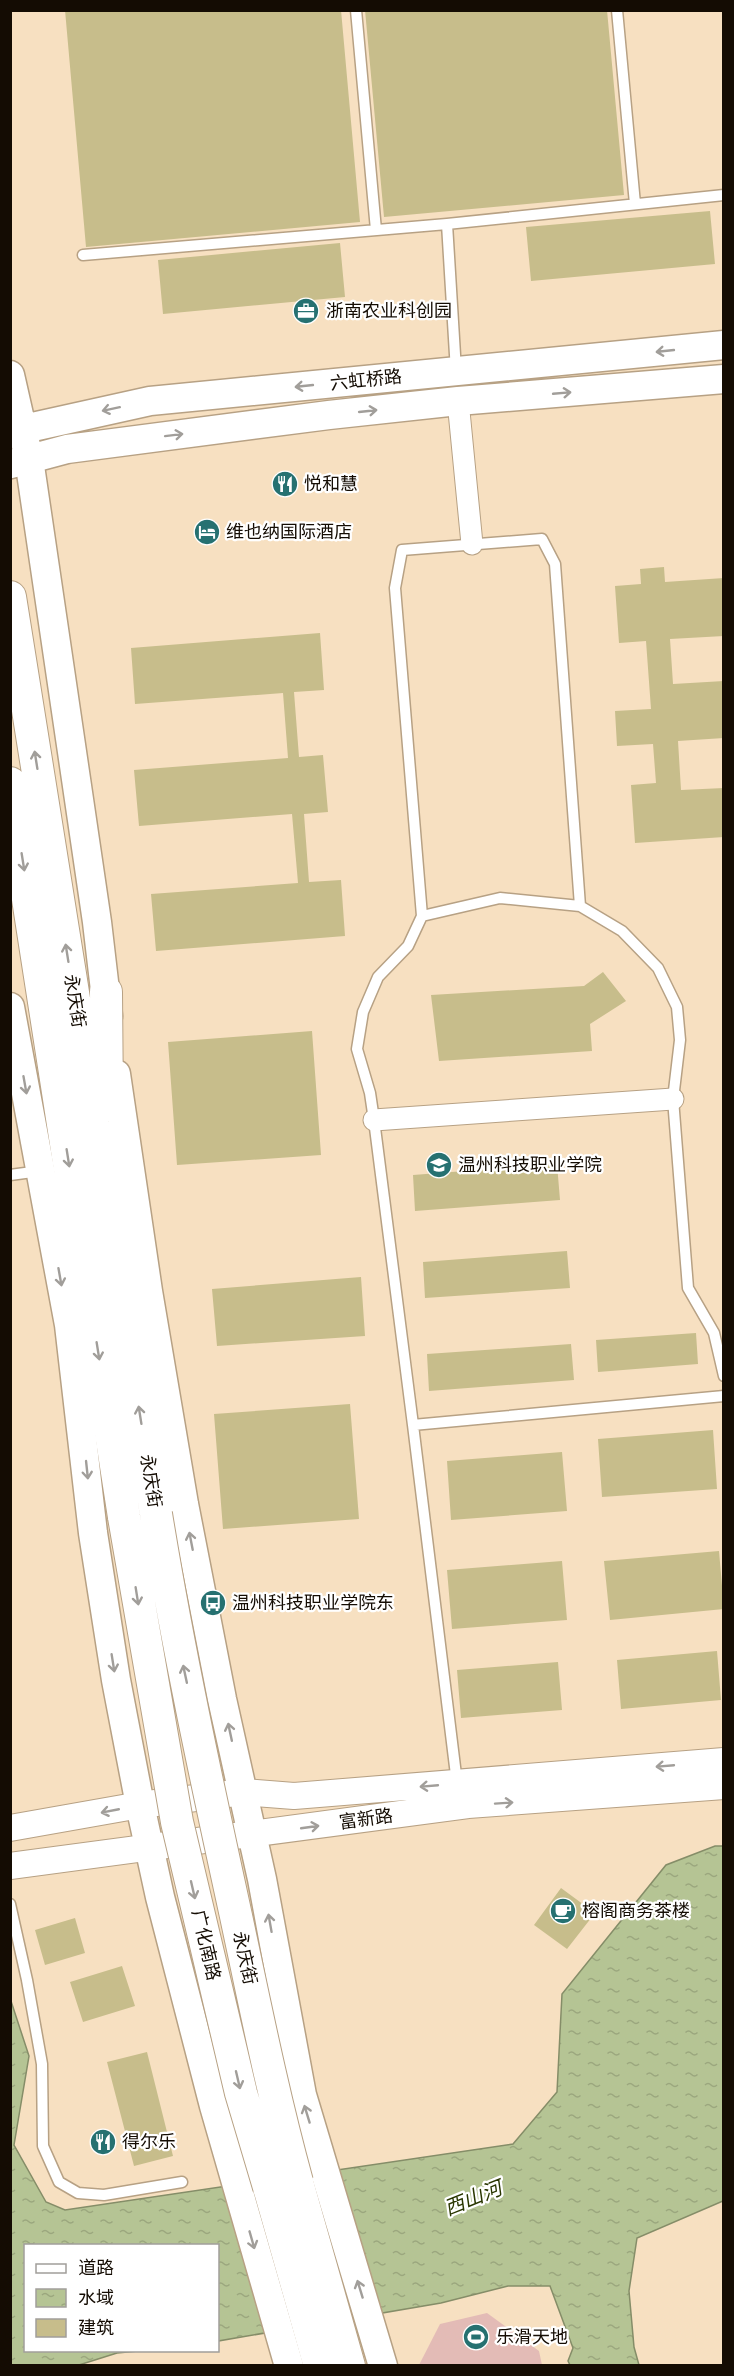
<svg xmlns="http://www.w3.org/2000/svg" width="734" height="2376" viewBox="0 0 734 2376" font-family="'Nunito Sans','Noto Sans SC',sans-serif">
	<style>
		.pitch { fill: #e3bbb6 }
		.water { fill: url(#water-ripples); stroke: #858d68; stroke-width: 1.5 }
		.building { fill: #c7bd8b }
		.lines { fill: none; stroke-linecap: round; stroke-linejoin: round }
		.service-casing { stroke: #b7a184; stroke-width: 13 }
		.minor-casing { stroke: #b7a184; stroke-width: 23 }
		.tertiary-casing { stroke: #b7a184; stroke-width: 28 }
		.secondary-casing { stroke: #b7a184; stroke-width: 31 }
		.primary-casing { stroke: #b7a184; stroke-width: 34 }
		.service { stroke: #fff; stroke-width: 10 }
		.minor { stroke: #fff; stroke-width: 21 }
		.tertiary { stroke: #fff; stroke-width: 26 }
		.secondary { stroke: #fff; stroke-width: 28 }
		.primary { stroke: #fff; stroke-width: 32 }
		.primary-bridge-casing { stroke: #b7a184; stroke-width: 34; stroke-linecap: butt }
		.primary-bridge { stroke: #fff; stroke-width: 32 }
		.oneway { stroke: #a19e9a }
		.labels { text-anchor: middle; stroke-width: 4.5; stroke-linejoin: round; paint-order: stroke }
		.poi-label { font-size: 18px; fill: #140c03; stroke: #fff; text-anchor: start }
		.street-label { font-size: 18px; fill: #140c03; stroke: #fff }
		.water-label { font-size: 20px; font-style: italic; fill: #293600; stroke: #fff }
	</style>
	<defs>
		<pattern id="water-ripples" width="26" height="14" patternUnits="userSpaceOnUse" patternTransform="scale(1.5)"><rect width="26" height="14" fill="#b5c494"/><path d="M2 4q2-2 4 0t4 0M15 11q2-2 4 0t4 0" fill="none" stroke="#9ba77e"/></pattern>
	</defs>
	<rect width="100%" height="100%" fill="#f7e0c1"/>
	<path class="pitch" d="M487 2313 539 2351 542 2365H419L440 2324Z"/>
	<path class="water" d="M715 1846H723V2201L637 2238 629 2291 634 2347 639 2365H570L568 2361 573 2348 550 2286H508L441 2303 218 2341V2246H26V2350L138 2351 117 2353 79 2365H11L10 1998 29 2056 14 2145 46 2202 65 2210 513 2144 557 2092 562 1994 666 1865Z"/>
	<path class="building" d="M65 10H341L360 222 86 247Z
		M365 10H607L624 195 384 217Z
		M710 211 715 264 531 281 526 227Z
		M340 243 345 297 163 314 158 260Z
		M664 567 665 582 724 578V636L670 639 673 684 724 681V738L678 741 681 790 724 788V837L635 843 631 785 656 783 653 744 617 746 615 711 651 709 646 641 619 643 615 586 641 584 640 569Z
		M320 633 324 690 294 692 299 757 323 755 328 812 304 814 309 882 341 880 345 936 156 951 151 894 298 883 292 814 139 826 134 770 288 758 283 693 135 704 131 648Z
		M603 972 626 1001 590 1024 592 1051 439 1061 431 995 584 986Z
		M312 1031 321 1155 177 1165 168 1042Z
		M557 1164 560 1200 415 1211 413 1175Z
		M567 1251 570 1288 425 1298 423 1262Z
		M361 1277 365 1336 217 1346 212 1289Z
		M696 1333 698 1364 598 1372 596 1340Z
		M571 1344 574 1380 429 1391 427 1354Z
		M350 1404 359 1519 223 1529 214 1414Z
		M713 1430 717 1489 602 1497 598 1439Z
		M562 1452 567 1511 451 1520 447 1461Z
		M719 1551 724 1609 610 1620 604 1561Z
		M562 1561 567 1620 452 1629 447 1570Z
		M717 1651 721 1700 621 1709 617 1660Z
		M558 1662 562 1710 461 1718 457 1670Z
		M561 1888 595 1913 567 1949 534 1925Z
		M75 1918 85 1953 45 1965 35 1930Z
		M122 1966 135 2006 83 2022 70 1982Z
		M147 2052 173 2156 134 2166 107 2062Z"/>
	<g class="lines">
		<g class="service-casing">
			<path id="service" d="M356 10 376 230
				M617 10 635 204
				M447 224 456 371
				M83 255 447 224 724 195
				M422 916 395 588 402 550 542 539 555 564 580 906
				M10 1175 40 1171
				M724 1376 714 1333 688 1288 673 1099 680 1040 677 1007 658 968 622 931 580 906 500 898 422 916 408 946 378 977 363 1012 357 1049 370 1093 374 1120 413 1425 724 1396
				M413 1425 457 1783
				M10 1904 27 1980 42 2064 43 2146 59 2182 78 2193 104 2195 182 2182"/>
		</g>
		<g class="minor-casing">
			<path id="minor" d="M458 401 472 544
				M374 1120 673 1099"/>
		</g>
		<g class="tertiary-casing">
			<path id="tertiary" d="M10 1828 140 1805 243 1792 294 1796 724 1761
				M10 1866 468 1805 724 1786"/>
		</g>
		<g class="secondary-casing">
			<path id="secondary" d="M10 375 29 459 97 922 108 1016
				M10 432 150 401 724 345
				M11 464 67 449 329 415 458 401 724 379
				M10 1007 69 1325 93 1533 116 1680 140 1805 160 1897 214 2106 289 2366
				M116 1074 148 1291 184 1504 222 1699 262 1879 302 2095 383 2366"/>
		</g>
		<g class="primary-casing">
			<path id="primary" d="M10 597 156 1514
				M10 783 124 1517
				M106 992 107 1106
				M297 2182 349 2366
				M269 2187 320 2366"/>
		</g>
		<use href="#service" class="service"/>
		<use href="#minor" class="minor"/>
		<use href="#tertiary" class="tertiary"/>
		<use href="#secondary" class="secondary"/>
		<use href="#primary" class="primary"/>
		<g class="primary-bridge-casing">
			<path id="primary-bridge" d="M156 1514C178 1649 207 1783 236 1916 255 2005 273 2095 297 2182
				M124 1517 177 1822 241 2093 269 2187"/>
		</g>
		<use href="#primary-bridge" class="primary-bridge"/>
	</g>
	<defs><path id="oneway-shaft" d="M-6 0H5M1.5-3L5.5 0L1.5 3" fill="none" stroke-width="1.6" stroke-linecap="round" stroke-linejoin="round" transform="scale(1.5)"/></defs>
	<g class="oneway">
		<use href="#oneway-shaft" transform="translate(665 351) rotate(174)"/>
		<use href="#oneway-shaft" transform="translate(304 386) rotate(174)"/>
		<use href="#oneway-shaft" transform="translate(562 393) rotate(-5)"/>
		<use href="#oneway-shaft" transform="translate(111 409) rotate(168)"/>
		<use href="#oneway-shaft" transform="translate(368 411) rotate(-6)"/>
		<use href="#oneway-shaft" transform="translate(174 435) rotate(-7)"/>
		<use href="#oneway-shaft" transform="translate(36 760) rotate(-99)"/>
		<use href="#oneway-shaft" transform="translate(23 862) rotate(81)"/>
		<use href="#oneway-shaft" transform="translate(67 953) rotate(-99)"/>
		<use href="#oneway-shaft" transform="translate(25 1085) rotate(80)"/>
		<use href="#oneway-shaft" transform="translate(68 1158) rotate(81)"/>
		<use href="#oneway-shaft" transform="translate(60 1277) rotate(80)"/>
		<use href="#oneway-shaft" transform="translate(98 1351) rotate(81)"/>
		<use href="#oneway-shaft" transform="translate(140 1415) rotate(-99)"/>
		<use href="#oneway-shaft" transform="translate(87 1470) rotate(84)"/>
		<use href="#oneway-shaft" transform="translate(191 1541) rotate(-101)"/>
		<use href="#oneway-shaft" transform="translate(137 1596) rotate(81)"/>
		<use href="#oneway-shaft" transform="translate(113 1663) rotate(81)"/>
		<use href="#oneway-shaft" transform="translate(185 1674) rotate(-102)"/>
		<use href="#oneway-shaft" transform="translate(230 1732) rotate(-102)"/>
		<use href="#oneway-shaft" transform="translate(665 1766) rotate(175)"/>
		<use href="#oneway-shaft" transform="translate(429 1786) rotate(175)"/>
		<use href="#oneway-shaft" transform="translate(504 1803) rotate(-4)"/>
		<use href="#oneway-shaft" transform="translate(110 1811) rotate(169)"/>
		<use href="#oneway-shaft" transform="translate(310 1827) rotate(-8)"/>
		<use href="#oneway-shaft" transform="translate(193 1890) rotate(77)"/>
		<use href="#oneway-shaft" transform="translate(270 1923) rotate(-100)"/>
		<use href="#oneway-shaft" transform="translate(238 2080) rotate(77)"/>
		<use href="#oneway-shaft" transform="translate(307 2114) rotate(-107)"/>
		<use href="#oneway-shaft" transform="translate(252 2240) rotate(74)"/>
		<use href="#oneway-shaft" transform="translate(360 2289) rotate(-107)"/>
	</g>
	<defs>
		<g id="office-disc" transform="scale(1.35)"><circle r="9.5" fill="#267171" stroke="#fff"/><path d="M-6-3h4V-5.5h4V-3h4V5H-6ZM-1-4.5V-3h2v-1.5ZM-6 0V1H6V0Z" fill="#fff"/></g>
		<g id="restaurant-disc" transform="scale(1.35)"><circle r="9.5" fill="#267171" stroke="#fff"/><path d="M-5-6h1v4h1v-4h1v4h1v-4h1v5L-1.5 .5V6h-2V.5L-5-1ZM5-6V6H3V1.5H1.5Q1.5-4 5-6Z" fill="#fff"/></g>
		<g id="hotel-disc" transform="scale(1.35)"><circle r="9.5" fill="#267171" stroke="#fff"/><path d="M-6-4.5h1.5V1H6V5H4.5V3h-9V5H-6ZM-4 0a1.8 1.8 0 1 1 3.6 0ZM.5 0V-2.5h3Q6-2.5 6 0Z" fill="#fff"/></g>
		<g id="university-disc" transform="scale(1.35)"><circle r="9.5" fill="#267171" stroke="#fff"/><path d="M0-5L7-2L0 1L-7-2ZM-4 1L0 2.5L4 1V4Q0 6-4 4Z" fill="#fff"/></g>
		<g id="bus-disc" transform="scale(1.35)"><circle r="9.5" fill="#267171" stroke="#fff"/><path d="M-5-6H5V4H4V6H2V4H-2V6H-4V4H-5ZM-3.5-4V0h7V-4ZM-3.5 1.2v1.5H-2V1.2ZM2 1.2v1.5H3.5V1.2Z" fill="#fff"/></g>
		<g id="cafe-disc" transform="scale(1.35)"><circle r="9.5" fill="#267171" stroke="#fff"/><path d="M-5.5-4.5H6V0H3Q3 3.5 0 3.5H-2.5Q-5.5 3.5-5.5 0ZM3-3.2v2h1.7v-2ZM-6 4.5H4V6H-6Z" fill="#fff"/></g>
		<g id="stadium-disc" transform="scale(1.35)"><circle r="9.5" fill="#267171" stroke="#fff"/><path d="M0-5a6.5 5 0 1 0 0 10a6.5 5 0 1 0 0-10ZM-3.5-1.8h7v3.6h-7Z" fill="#fff"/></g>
	</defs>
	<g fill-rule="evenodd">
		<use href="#office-disc" x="306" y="311"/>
		<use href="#restaurant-disc" x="285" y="484"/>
		<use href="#hotel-disc" x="207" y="532"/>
		<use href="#university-disc" x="439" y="1165"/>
		<use href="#bus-disc" x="213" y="1603"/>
		<use href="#cafe-disc" x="563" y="1911"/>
		<use href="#restaurant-disc" x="103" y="2142"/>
		<use href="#stadium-disc" x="476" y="2337"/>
	</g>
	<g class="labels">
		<g class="poi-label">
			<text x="326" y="317">浙南农业科创园</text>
			<text x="304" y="490">悦和慧</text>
			<text x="226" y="538">维也纳国际酒店</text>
			<text x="458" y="1171">温州科技职业学院</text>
			<text x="232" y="1609">温州科技职业学院东</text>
			<text x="582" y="1917">榕阁商务茶楼</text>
			<text x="122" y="2148">得尔乐</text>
			<text x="496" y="2343">乐滑天地</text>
		</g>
		<g class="street-label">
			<text transform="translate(366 380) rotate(-6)" y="6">六虹桥路</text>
			<text transform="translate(75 1001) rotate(81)" y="6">永庆街</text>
			<text transform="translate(151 1481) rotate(81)" y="6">永庆街</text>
			<text transform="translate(366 1819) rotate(-8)" y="6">富新路</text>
			<text transform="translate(206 1945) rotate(77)" y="6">广化南路</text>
			<text transform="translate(245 1958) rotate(78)" y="6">永庆街</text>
		</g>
		<g class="water-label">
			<text transform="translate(473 2198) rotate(-22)" y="7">西山河</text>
		</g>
	</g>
	<rect width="734" height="2376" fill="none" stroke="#140c03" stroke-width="24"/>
	<rect x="24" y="2244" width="195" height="108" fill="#ffffff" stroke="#a19e9a" stroke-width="1.5"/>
	<rect x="36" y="2264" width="30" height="9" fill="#ffffff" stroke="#a19e9a" stroke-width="1.5"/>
	<text x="78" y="2274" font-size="18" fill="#140c03">道路</text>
	<rect x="36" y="2289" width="30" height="18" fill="url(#water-ripples)" stroke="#a19e9a" stroke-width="1.5"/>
	<text x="78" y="2304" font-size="18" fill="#140c03">水域</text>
	<rect x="36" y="2319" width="30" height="18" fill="#c7bd8b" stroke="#a19e9a" stroke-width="1.5"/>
	<text x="78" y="2334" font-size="18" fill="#140c03">建筑</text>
</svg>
